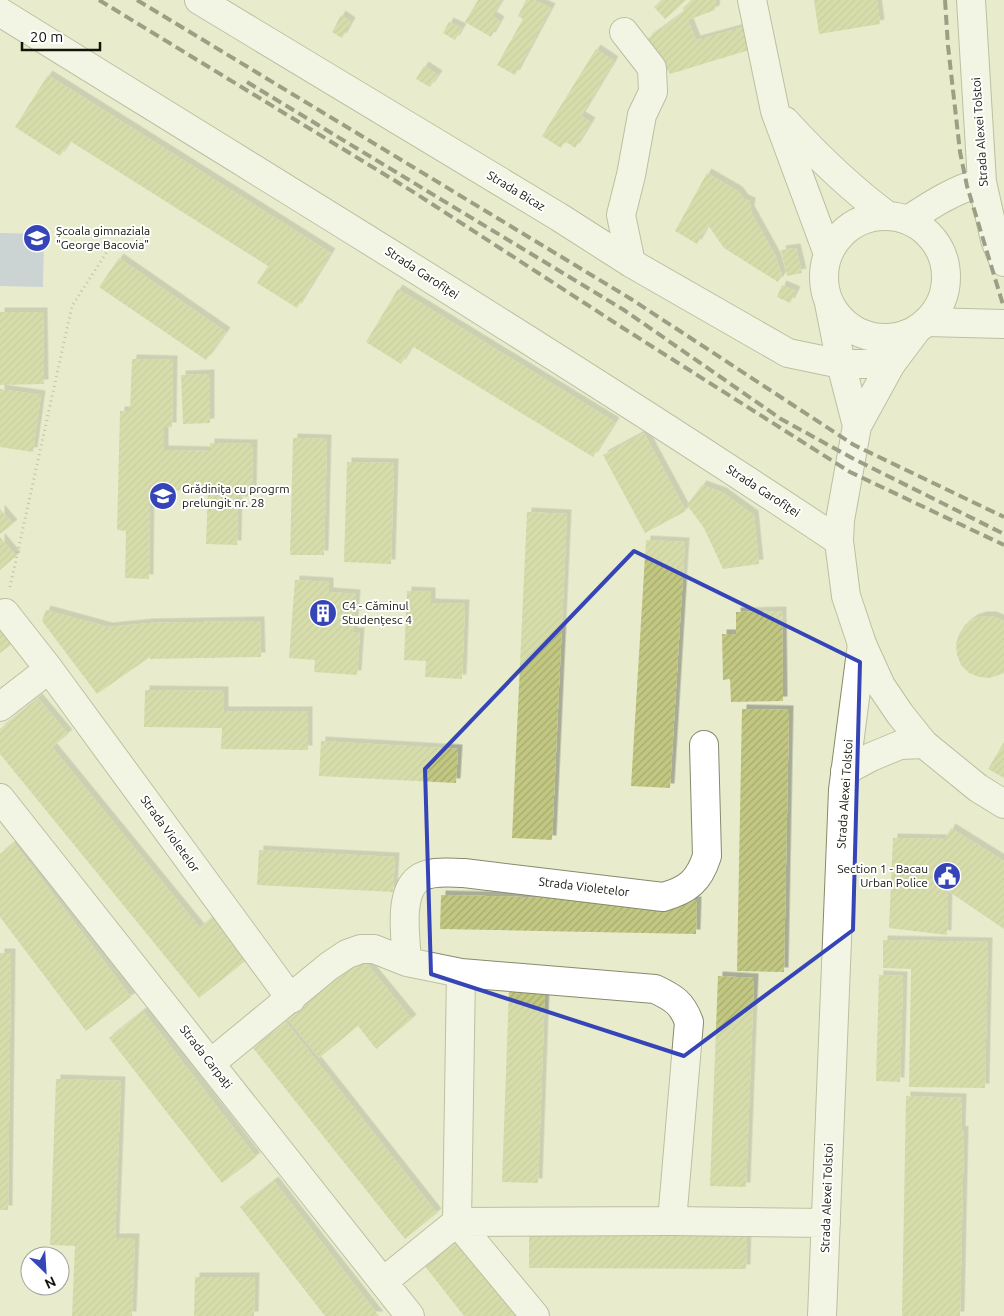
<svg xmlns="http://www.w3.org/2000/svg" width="1004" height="1316" viewBox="0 0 1004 1316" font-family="Ubuntu,sans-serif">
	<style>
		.green { fill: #a8b4dc }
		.building { fill: url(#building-hatch); filter: url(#shadow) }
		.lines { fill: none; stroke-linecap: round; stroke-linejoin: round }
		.minor-casing { stroke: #878a6d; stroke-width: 30 }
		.major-casing { stroke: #878a6d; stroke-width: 30 }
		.path { stroke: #8f917a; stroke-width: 3; stroke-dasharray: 1 4; stroke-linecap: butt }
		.minor { stroke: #fff; stroke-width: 28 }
		.major { stroke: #fff; stroke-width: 28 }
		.rail { stroke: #404232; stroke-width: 4; stroke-dasharray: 10 5; stroke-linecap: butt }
		.marked { fill: none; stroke: #3544b7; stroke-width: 4; stroke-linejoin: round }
		.labels { text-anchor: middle; stroke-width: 4; stroke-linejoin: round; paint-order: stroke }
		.street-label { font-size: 12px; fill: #14150a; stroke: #fff }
		.poi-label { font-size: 12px; fill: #14150a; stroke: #fff; text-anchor: start }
	</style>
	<defs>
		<pattern id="building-hatch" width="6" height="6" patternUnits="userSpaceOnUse" patternTransform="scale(1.25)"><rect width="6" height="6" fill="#c2c882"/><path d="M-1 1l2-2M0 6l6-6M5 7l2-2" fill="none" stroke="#a6ab6f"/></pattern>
		<filter id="shadow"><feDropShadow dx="4.5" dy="-4.5" stdDeviation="0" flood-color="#0004"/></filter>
	</defs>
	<rect width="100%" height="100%" fill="#e8eccc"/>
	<path class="green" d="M0 233 44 234 43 287 0 286Z"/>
	<path class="building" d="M478 0H502L492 16 500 21 491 37 465 22Z
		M526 0H534L551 8 515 75 497 65 523 19 518 16Z
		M662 0H686L665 19 654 7Z
		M692 0H716L715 10 688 20 696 40 744 27 749 50 670 74 647 39 684 12 683 8Z
		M814 0H877L880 24 819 34Z
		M341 15 351 22 342 38 332 32Z
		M449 22 462 28 455 40 443 33Z
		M596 49 614 61 581 116 591 122 575 148 565 141 561 148 542 136Z
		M424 66 438 75 430 87 416 79Z
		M48 75 331 253 297 308 257 283 268 266 70 141 60 156 15 127Z
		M707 173 738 191 744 199 751 202 750 210 776 257 782 275 778 282 724 248 708 225 697 244 675 231Z
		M796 248 802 273 787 276 781 250Z
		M119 258 226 332 206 360 99 287Z
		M782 285 796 291 790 303 777 297Z
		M398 289 615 422 593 457 412 346 401 364 366 342Z
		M0 312H43L44 384 0 385Z
		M132 359 173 360 172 427H164V450L210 451V443L253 444 252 497 238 496 237 545 206 544 208 491 150 490 149 579 125 578 126 531 117 530 120 411H130Z
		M210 374V423L183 424 181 375Z
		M0 389 41 395 33 452 0 447Z
		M644 433 686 511 645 533 603 455Z
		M293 438 327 439 324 555H290Z
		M347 462 394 463 391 564 344 562Z
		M702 485 722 492 754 515 759 564 723 569 704 528 687 505Z
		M0 509 13 524 0 534Z
		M527 512 567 514 552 840 512 838Z
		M0 537 16 556 0 570Z
		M646 540 685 542 670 788 631 786Z
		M295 580 329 582V592L356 594 353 632H360L357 675 314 672 315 660 289 658Z
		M407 591 431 592V603L465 604 462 679 425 677 426 661 404 660Z
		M46 610 108 627 149 623 260 621 261 657 150 659V657L97 694 42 621Z
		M782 611 783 701 731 702 730 679 723 680 722 634H736V612Z
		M982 616H992L1004 621V673L990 678 979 677 969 673 961 665 957 655 956 644 959 634 965 625 973 619Z
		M0 622 16 641 0 653Z
		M145 690 224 691V711H308V750L221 749 222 728 144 727Z
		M38 698 68 734 52 747 200 928 213 917 248 959 199 998 0 754V729Z
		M742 709 789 710 784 972 737 971Z
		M321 741 458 749 456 783 319 776Z
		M1004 742V778L988 769Z
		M951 828 1004 861V929L948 891 947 935 889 928 893 838 945 839Z
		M14 843 131 997 86 1031 0 917V854Z
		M259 850 395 857 393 892 257 885Z
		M441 895 697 901 696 934 440 929Z
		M883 940 988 942 985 1088 909 1087 911 969 883 968Z
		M0 953H11L8 1210H0Z
		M362 958 412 1019 376 1049 358 1026 319 1058 287 1018Z
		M879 975 903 976 900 1082 876 1081Z
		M718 976 754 978 746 1187 710 1186Z
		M509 990 545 991 538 1183 502 1182Z
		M143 1011 256 1157 222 1183 109 1038Z
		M286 1022 437 1213 405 1239 253 1048Z
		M56 1079 121 1081 115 1238H135L132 1316H72L75 1246 50 1245Z
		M906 1096 962 1098 961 1131 964 1130 960 1316H902Z
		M274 1181 379 1316H325L240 1207Z
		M529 1231 747 1232 746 1269 529 1268Z
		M452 1235 516 1316H464L420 1260Z
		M195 1277H255L254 1316H194Z"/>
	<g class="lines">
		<g class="minor-casing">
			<path id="minor" d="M199 0 559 217 631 263 788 353 841 364H891
				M971 0 982 182 995 240 1004 262
				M0 12C281 186 564 358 839 541
				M624 32 652 68 653 92 642 115 631 175 621 215 631 263
				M908 220C932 204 954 190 982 182
				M926 322 1004 324
				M49 669 291 999
				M0 707 49 669 5 613
				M845 771 871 757 900 745 924 744
				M0 798 410 1316
				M407 962C406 940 398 894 418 879 430 870 450 873 464 873L663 897C688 890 699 881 707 856L704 745
				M461 973 457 1222 535 1316
				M211 1063 329 966 347 954 361 949H374L407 962 461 973 655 989C674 998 682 1003 689 1022L672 1221
				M384 1281 457 1222 672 1221 826 1223
				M822 1316 843 790 862 644"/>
		</g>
		<g class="major-casing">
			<path id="major" d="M752 0 775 111 828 254
				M785 121C817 156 850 188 888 216
				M824 277a61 61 0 1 1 122 0a61 61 0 1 1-122 0Z
				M829 303 841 364 857 426
				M918 328 891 364 857 426 840 520 839 541 846 596 862 644 881 686 900 714 924 744 978 788 1004 804"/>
		</g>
		<path class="path" d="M10 587 72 306 112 244"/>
		<use href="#minor" class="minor"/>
		<use href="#major" class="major"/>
		<path class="rail" d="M99 0 415 193 623 328 850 472 1004 545
			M137 0 631 299 854 445 1004 517
			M945 0 948 46 960 152 967 186 1004 308
			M247 82 624 310 781 419 852 458 1004 534"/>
	</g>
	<path d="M0 0H1004V1316H0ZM634 551 860 662 853 930 684 1056 431 974 425 769Z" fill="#e8eccc" fill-opacity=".55" fill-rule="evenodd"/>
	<path class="marked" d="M634 551 860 662 853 930 684 1056 431 974 425 769Z"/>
	<defs>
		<g id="school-disc" transform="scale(1.4375)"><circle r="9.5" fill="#3544b7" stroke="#fff"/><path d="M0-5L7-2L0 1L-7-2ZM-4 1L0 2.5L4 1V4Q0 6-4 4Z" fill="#fff"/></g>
		<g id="building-disc" transform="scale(1.4375)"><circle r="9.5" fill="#3544b7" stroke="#fff"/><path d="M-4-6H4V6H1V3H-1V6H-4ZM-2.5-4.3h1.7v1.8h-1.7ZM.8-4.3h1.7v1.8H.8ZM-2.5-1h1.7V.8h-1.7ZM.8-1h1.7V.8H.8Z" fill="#fff"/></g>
		<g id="civic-disc" transform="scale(1.4375)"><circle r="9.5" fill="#3544b7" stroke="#fff"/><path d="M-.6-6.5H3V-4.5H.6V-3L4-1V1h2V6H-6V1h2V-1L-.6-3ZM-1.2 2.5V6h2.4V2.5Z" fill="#fff"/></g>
	</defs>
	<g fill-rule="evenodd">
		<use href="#school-disc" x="37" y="238"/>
		<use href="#school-disc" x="163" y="496"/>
		<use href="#building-disc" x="323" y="613"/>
		<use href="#civic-disc" x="947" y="876"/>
	</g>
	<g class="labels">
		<g class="street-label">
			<text transform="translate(980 132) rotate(-94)" y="4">Strada Alexei Tolstoi</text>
			<text transform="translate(516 191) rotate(31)" y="4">Strada Bicaz</text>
			<text transform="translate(422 273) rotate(33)" y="4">Strada Garofiței</text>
			<text transform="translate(763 491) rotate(33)" y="4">Strada Garofiței</text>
			<text transform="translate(845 794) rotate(-86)" y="4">Strada Alexei Tolstoi</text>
			<text transform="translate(170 834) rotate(54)" y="4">Strada Violetelor</text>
			<text transform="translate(584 887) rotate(7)" y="4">Strada Violetelor</text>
			<text transform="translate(206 1057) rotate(52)" y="4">Strada Carpați</text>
			<text transform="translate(827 1198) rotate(-88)" y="4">Strada Alexei Tolstoi</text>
		</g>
		<g class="poi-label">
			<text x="56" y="235">Școala gimnaziala<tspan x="56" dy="14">"George Bacovia"</tspan></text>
			<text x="182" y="493">Grădinița cu progrm<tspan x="182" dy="14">prelungit nr. 28</tspan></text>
			<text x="342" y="610">C4 - Căminul<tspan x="342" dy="14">Studențesc 4</tspan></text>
			<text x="928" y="873" text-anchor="end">Section 1 - Bacau<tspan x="928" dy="14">Urban Police</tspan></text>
		</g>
	</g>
	<g transform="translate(45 1271) rotate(155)"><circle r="24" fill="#ffffff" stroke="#a1a19d"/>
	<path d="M0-4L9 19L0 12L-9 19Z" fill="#3544b7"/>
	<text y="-8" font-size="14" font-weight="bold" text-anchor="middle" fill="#14150a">N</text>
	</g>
	<path d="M22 42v8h78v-8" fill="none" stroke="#14150a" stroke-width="2.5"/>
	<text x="30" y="42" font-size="15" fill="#14150a" stroke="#ffffff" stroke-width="4" paint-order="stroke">20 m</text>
</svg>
